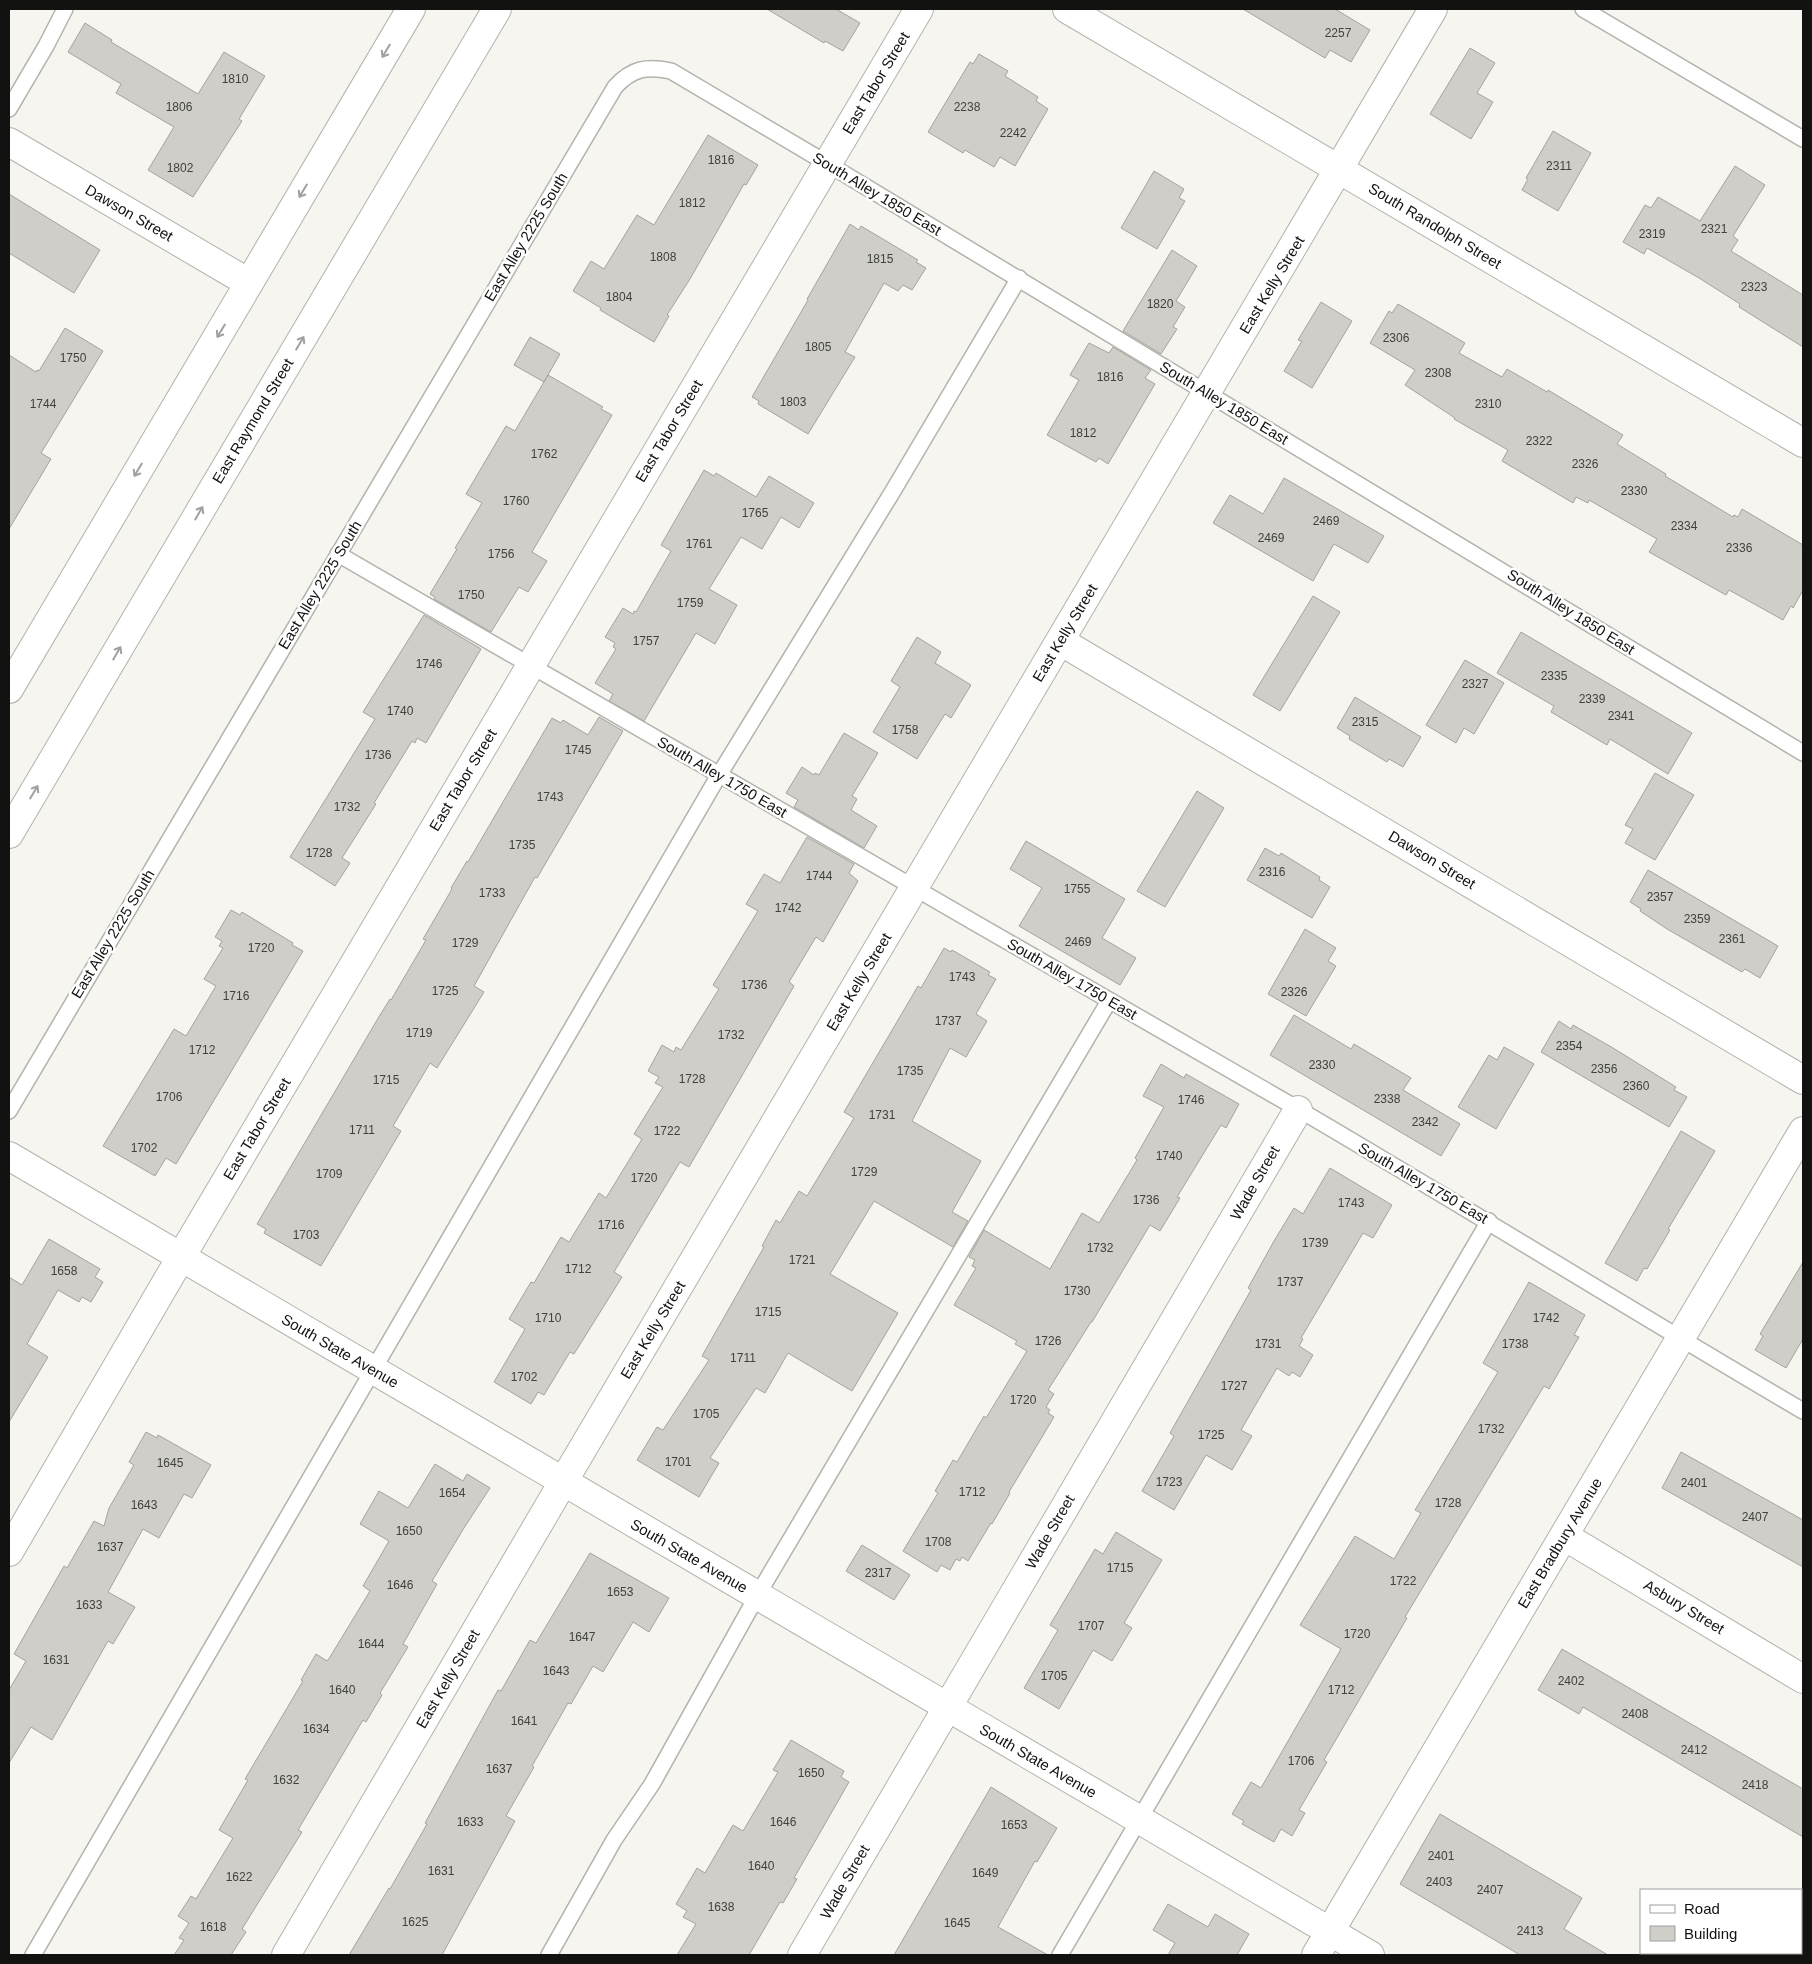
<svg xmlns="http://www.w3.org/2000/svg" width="1812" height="1964" viewBox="0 0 1812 1964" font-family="Helvetica,sans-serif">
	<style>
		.building { fill: #cfcec8; stroke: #a5a39e }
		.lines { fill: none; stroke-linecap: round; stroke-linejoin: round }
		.service-casing { stroke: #b3b2ac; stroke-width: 18 }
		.minor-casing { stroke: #b3b2ac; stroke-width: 30 }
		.tertiary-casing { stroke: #b3b2ac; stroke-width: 30 }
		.primary-casing { stroke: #b3b2ac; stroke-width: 30 }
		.service { stroke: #fff; stroke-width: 15 }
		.minor { stroke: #fff; stroke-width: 28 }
		.tertiary { stroke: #fff; stroke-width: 28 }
		.primary { stroke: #fff; stroke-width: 28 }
		.oneway { stroke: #a0a09f }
		.labels { text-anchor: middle; stroke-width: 5; stroke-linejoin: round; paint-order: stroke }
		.number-label { font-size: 12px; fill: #41413e }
		.street-label { font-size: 15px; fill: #121210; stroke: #fff }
	</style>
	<rect width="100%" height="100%" fill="#f7f5f0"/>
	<path class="building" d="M767 9H836L860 23 843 51 825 41 824 43Z
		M1243 9H1335L1370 30 1351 62 1330 50 1325 58Z
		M85 23 112 40 111 42 198 94 224 52 265 76 239 119 242 121 193 197 148 170 174 127 116 93 121 84 68 52Z
		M1470 48 1495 63 1477 93 1493 102 1471 139 1430 114Z
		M979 54 1008 71 1005 76 1038 97 1036 101 1048 109 1015 166 1000 157 994 167 965 150 963 153 928 132 970 62 973 64Z
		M1553 131 1591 153 1558 211 1522 190 1528 179 1526 178Z
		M708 135 758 165 746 185 744 184 690 279 667 315 669 316 654 342 600 310 601 308 573 291 591 261 604 269 637 215 654 225Z
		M1735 166 1765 185 1733 236 1738 240 1731 251 1803 295V347L1739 307 1740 304 1699 278 1647 248 1644 254 1623 242 1645 205 1651 208 1658 197 1700 221Z
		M1154 171 1184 189 1179 198 1185 201 1157 249 1121 228Z
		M9 194 100 250 74 293 9 253Z
		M850 224 859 230 861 226 918 260 916 262 926 268 912 290 903 285 898 291 884 283 845 352 855 357 808 434 758 404 759 401 752 397 808 300 807 299Z
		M1172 250 1197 266 1176 301 1185 307 1173 327 1177 329 1161 354 1123 331Z
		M1321 302 1352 321 1312 388 1284 371 1302 341 1298 340Z
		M1398 304 1465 343 1459 353 1502 377 1507 369 1547 392 1548 390 1623 435 1617 444 1666 474 1665 476 1733 517 1734 515 1738 517 1742 509 1803 545V590L1793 608 1791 606 1783 620 1729 590 1726 595 1649 552 1657 539 1589 500 1588 503 1576 497 1573 503 1502 461 1508 450 1454 419 1455 418 1405 385 1415 370 1370 343 1389 311 1392 313Z
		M65 328 103 351 41 453 51 459 9 529V355L36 372 37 370 39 371Z
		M530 337 560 354 544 382 514 365Z
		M1089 343 1109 353 1113 347 1151 370 1145 378 1155 384 1108 464 1099 458 1096 462 1047 435 1079 380 1070 375Z
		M548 375 603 407 601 409 612 415 532 552 547 561 528 592 519 587 491 632 434 599 435 597 430 594 457 549 455 548 482 503 466 494 506 426 515 431Z
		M704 470 714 476 716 473 756 497 769 476 814 503 799 528 781 517 762 549 741 537 709 589 737 605 715 644 696 633 644 721 609 701 613 694 595 683 616 649 613 647 615 643 605 637 623 608 633 614 634 611 636 612 671 551 661 545Z
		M1284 478 1384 536 1368 563 1334 544 1313 581 1213 523 1230 495 1263 514Z
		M1313 596 1340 612 1280 711 1253 695Z
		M424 615 481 649 426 743 417 738 415 743 412 741 374 803 376 804 342 858 350 863 335 886 290 857 375 719 363 712Z
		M1521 632 1692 733 1668 774 1610 739 1607 745 1551 712 1554 706 1497 673Z
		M917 637 941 652 935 663 971 685 951 718 945 714 917 759 873 732 900 687 891 681Z
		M1465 660 1504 683 1474 734 1464 728 1456 743 1426 725Z
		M1355 697 1421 737 1403 767 1389 759 1387 762 1349 739 1350 736 1337 728Z
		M599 717 623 731 537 878 535 877 474 986 484 992 437 1068 430 1063 393 1126 401 1131 321 1266 264 1233 266 1229 257 1224 377 1020 390 999 391 1000 426 940 423 939 452 889 451 888 467 861 468 862 552 718 561 723 563 720 588 735Z
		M844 733 878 753 852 796 857 799 851 810 877 826 864 848 794 807 798 800 786 793 802 767 814 775 815 773 819 775Z
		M1655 773 1694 795 1655 860 1625 843 1633 829 1625 825Z
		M1197 791 1224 808 1165 907 1137 891Z
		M807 837 854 864 849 873 858 881 823 942 816 937 789 982 794 986 689 1167 680 1162 614 1272 622 1277 574 1354 570 1352 544 1395 538 1392 531 1404 494 1382 525 1329 509 1319 531 1282 534 1283 561 1237 569 1242 599 1193 606 1198 642 1139 634 1134 663 1087 655 1083 659 1077 648 1071 662 1045 674 1052 676 1047 681 1050 719 989 713 985 758 911 746 904 764 874 780 883Z
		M1026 841 1125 899 1102 938 1136 958 1120 985 1019 926 1042 888 1010 869Z
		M1265 848 1279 856 1281 853 1320 877 1319 880 1330 887 1312 918 1247 880Z
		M1648 870 1778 946 1760 978 1745 969 1742 972 1667 929 1640 911 1641 909 1630 902Z
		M231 910 240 915 242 912 293 943 292 945 303 951 176 1164 166 1158 155 1176 103 1146 174 1029 186 1036 216 986 204 979 223 948 219 946 222 941 215 937Z
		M1305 929 1336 948 1328 961 1336 966 1306 1016 1268 994Z
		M944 948 951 952 952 950 990 972 988 975 996 979 976 1014 987 1021 966 1057 950 1048 912 1121 981 1161 952 1212 968 1221 953 1247 874 1201 830 1274 898 1313 852 1391 788 1353 765 1393 756 1388 710 1458 719 1463 699 1497 637 1460 657 1427 663 1430 709 1360 702 1356 764 1247 762 1246 776 1220 780 1223 799 1191 807 1196 854 1118 844 1112 918 986 921 988Z
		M1294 1015 1351 1049 1354 1044 1411 1078 1403 1090 1460 1124 1441 1156 1270 1055Z
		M1559 1021 1571 1029 1573 1025 1613 1048 1676 1087 1674 1090 1687 1097 1669 1127 1541 1052Z
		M1504 1047 1534 1064 1496 1129 1458 1107 1489 1055 1497 1060Z
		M1161 1064 1184 1078 1186 1074 1239 1104 1226 1128 1221 1125 1177 1197 1180 1198 1160 1231 1150 1225 1092 1322H1091L1048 1390 1054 1394 1046 1407 1050 1410 1048 1413 1054 1417 1009 1492 1010 1493 992 1524 991 1523 968 1561 962 1557 960 1561 956 1559 950 1570 941 1565 937 1572 903 1551 938 1493 935 1491 953 1460 957 1462 984 1416 986 1418 1027 1351 1015 1344 1017 1341 954 1305 976 1268 972 1266 975 1260 969 1257 984 1230 1050 1269 1082 1213 1099 1223 1137 1160 1135 1158 1164 1107 1143 1096Z
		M1681 1131 1715 1151 1668 1229 1670 1230 1647 1269 1644 1268 1637 1281 1605 1263Z
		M1330 1168 1392 1205 1373 1238 1363 1233 1301 1338 1303 1339 1299 1346 1313 1355 1300 1377 1292 1372 1289 1376 1277 1368 1241 1430 1252 1436 1232 1470 1206 1455 1174 1510 1142 1491 1174 1436 1170 1433 1251 1290 1248 1288 1274 1241 1294 1208 1303 1214Z
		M49 1239 100 1269 95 1277 103 1282 91 1302 82 1297 79 1302 58 1290 27 1344 48 1357 9 1422V1277L22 1285Z
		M1803 1262V1339L1786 1368 1755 1350 1763 1336 1760 1334Z
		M1529 1282 1585 1315 1574 1335 1579 1337 1549 1389 1544 1386 1405 1617 1407 1618 1324 1760 1327 1762 1299 1810 1305 1813 1292 1836 1281 1829 1274 1842 1242 1824 1244 1821 1232 1814 1251 1782 1261 1788 1341 1649 1300 1625 1355 1536 1394 1559 1421 1513 1415 1510 1498 1372 1483 1363Z
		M146 1432 157 1438 158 1435 211 1465 192 1498 184 1494 159 1538 143 1529 108 1592 135 1607 113 1644 108 1641 52 1740 31 1727 9 1763V1690L26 1661 14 1654 64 1566 67 1568 94 1521 104 1526 109 1508 134 1465 129 1462Z
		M1681 1452 1803 1520V1567L1662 1488Z
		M435 1464 463 1481 467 1474 490 1488 464 1528 432 1581 437 1584 403 1644 408 1647 380 1693 382 1695 366 1722 363 1720 298 1830 302 1832 242 1929 246 1932 231 1955H174L184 1940 179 1938 189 1923 178 1916 191 1896 196 1899 233 1838 219 1830 248 1780 245 1779 303 1681 301 1680 316 1654 327 1661 330 1657 370 1591 363 1586 389 1541 360 1524 379 1491 408 1508Z
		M1116 1532 1162 1560 1124 1623 1132 1628 1112 1661 1093 1650 1059 1709 1024 1688 1058 1630 1050 1625 1095 1549 1103 1554Z
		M862 1545 910 1575 894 1600 846 1571Z
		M590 1553 669 1598 649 1632 633 1622 603 1672 593 1666 571 1704 568 1703 532 1766 534 1767 506 1816 515 1821 442 1955H349L389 1888 390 1889 427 1824 425 1823 498 1690 501 1691 530 1640 536 1643Z
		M1562 1649 1803 1789V1837L1583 1707 1579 1714 1538 1690Z
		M791 1740 844 1771 841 1777 849 1782 794 1878 797 1879 783 1903 780 1902 749 1955H677L696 1924 683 1917 687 1911 676 1904 697 1868 705 1873 733 1825 743 1831 778 1772 773 1770Z
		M991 1787 1057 1828 1037 1862 1035 1861 998 1927 1048 1955H894Z
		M1440 1814 1582 1898 1564 1929 1608 1955H1520L1400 1884Z
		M1168 1904 1208 1927 1215 1914 1249 1934 1237 1955H1168L1175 1943 1153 1930Z"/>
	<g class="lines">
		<g class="service-casing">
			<path id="service" d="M1583 9 1803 139
				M9 109 46 46 65 9
				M338 554C657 741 978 924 1298 1109 1467 1208 1634 1312 1803 1411
				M9 1111 615 87C632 68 647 66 671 71L828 164 1803 753
				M33 1955 719 775 893 491 1019 278
				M549 1955 614 1840 652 1784 757 1596 1109 1001
				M1060 1955 1489 1221"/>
		</g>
		<g class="minor-casing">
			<path id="minor" d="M1067 9 1803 443
				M9 142 249 283
				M1060 641 1803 1080
				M1564 1536 1803 1679
				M9 1552 181 1257 919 9
				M286 1955 563 1482 1433 9
				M802 1955 1298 1110
				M1316 1955 1803 1131"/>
		</g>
		<g class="tertiary-casing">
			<path id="tertiary" d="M9 1156 1370 1955"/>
		</g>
		<g class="primary-casing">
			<path id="primary" d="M9 689 411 9
				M9 834 497 9"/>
		</g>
		<use href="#service" class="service"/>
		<use href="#minor" class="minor"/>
		<use href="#tertiary" class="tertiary"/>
		<use href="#primary" class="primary"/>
	</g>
	<defs><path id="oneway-shaft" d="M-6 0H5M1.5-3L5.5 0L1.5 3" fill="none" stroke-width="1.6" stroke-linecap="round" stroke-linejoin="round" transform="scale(1.25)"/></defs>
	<g class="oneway">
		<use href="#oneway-shaft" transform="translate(386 51) rotate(121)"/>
		<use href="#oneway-shaft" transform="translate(303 191) rotate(121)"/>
		<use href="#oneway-shaft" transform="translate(221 331) rotate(121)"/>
		<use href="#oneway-shaft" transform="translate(300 343) rotate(-59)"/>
		<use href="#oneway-shaft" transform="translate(138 470) rotate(121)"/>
		<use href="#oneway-shaft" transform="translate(199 513) rotate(-60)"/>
		<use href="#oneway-shaft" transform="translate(117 653) rotate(-60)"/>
		<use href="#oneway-shaft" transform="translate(34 792) rotate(-59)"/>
	</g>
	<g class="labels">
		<g class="number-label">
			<text x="1338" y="37">2257</text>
			<text x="235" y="83">1810</text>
			<text x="179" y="111">1806</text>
			<text x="967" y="111">2238</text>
			<text x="1013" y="137">2242</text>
			<text x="721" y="164">1816</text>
			<text x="1559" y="170">2311</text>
			<text x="180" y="172">1802</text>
			<text x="692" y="207">1812</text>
			<text x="1714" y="233">2321</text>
			<text x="1652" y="238">2319</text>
			<text x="663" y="261">1808</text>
			<text x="880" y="263">1815</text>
			<text x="1754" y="291">2323</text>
			<text x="619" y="301">1804</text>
			<text x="1160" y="308">1820</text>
			<text x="1396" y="342">2306</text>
			<text x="818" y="351">1805</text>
			<text x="73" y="362">1750</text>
			<text x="1438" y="377">2308</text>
			<text x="1110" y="381">1816</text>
			<text x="793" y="406">1803</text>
			<text x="43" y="408">1744</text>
			<text x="1488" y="408">2310</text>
			<text x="1083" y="437">1812</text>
			<text x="1539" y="445">2322</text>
			<text x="544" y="458">1762</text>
			<text x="1585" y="468">2326</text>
			<text x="1634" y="495">2330</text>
			<text x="516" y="505">1760</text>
			<text x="755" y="517">1765</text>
			<text x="1326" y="525">2469</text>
			<text x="1684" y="530">2334</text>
			<text x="1271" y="542">2469</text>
			<text x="699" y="548">1761</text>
			<text x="1739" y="552">2336</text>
			<text x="501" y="558">1756</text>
			<text x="471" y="599">1750</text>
			<text x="690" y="607">1759</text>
			<text x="646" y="645">1757</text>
			<text x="429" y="668">1746</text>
			<text x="1554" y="680">2335</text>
			<text x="1475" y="688">2327</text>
			<text x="1592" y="703">2339</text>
			<text x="400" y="715">1740</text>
			<text x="1621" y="720">2341</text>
			<text x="1365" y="726">2315</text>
			<text x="905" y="734">1758</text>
			<text x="578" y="754">1745</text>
			<text x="378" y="759">1736</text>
			<text x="550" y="801">1743</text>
			<text x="347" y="811">1732</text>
			<text x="522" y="849">1735</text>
			<text x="319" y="857">1728</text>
			<text x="1272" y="876">2316</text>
			<text x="819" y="880">1744</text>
			<text x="1077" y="893">1755</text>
			<text x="492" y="897">1733</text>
			<text x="1660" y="901">2357</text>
			<text x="788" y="912">1742</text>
			<text x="1697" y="923">2359</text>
			<text x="1732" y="943">2361</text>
			<text x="1078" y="946">2469</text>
			<text x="465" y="947">1729</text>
			<text x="261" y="952">1720</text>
			<text x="962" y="981">1743</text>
			<text x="754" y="989">1736</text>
			<text x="445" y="995">1725</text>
			<text x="1294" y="996">2326</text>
			<text x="236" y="1000">1716</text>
			<text x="948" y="1025">1737</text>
			<text x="419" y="1037">1719</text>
			<text x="731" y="1039">1732</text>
			<text x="1569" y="1050">2354</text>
			<text x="202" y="1054">1712</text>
			<text x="1322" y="1069">2330</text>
			<text x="1604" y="1073">2356</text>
			<text x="910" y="1075">1735</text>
			<text x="692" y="1083">1728</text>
			<text x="386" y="1084">1715</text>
			<text x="1636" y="1090">2360</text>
			<text x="169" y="1101">1706</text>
			<text x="1387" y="1103">2338</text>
			<text x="1191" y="1104">1746</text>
			<text x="882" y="1119">1731</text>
			<text x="1425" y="1126">2342</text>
			<text x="362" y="1134">1711</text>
			<text x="667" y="1135">1722</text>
			<text x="144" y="1152">1702</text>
			<text x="1169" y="1160">1740</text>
			<text x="864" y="1176">1729</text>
			<text x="329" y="1178">1709</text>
			<text x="644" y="1182">1720</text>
			<text x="1146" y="1204">1736</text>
			<text x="1351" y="1207">1743</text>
			<text x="611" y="1229">1716</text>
			<text x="306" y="1239">1703</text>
			<text x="1315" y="1247">1739</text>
			<text x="1100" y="1252">1732</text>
			<text x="802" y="1264">1721</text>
			<text x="578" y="1273">1712</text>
			<text x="64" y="1275">1658</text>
			<text x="1290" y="1286">1737</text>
			<text x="1077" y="1295">1730</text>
			<text x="768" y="1316">1715</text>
			<text x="548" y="1322">1710</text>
			<text x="1546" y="1322">1742</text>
			<text x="1048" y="1345">1726</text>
			<text x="1268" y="1348">1731</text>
			<text x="1515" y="1348">1738</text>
			<text x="743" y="1362">1711</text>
			<text x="524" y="1381">1702</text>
			<text x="1234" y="1390">1727</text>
			<text x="1023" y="1404">1720</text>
			<text x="706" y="1418">1705</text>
			<text x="1491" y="1433">1732</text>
			<text x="1211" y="1439">1725</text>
			<text x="678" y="1466">1701</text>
			<text x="170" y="1467">1645</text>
			<text x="1169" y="1486">1723</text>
			<text x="1694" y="1487">2401</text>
			<text x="972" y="1496">1712</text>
			<text x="452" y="1497">1654</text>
			<text x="1448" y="1507">1728</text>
			<text x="144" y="1509">1643</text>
			<text x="1755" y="1521">2407</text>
			<text x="409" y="1535">1650</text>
			<text x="938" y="1546">1708</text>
			<text x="110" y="1551">1637</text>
			<text x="1120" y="1572">1715</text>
			<text x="878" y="1577">2317</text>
			<text x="1403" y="1585">1722</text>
			<text x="400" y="1589">1646</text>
			<text x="620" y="1596">1653</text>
			<text x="89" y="1609">1633</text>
			<text x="1091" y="1630">1707</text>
			<text x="1357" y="1638">1720</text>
			<text x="582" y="1641">1647</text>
			<text x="371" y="1648">1644</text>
			<text x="56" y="1664">1631</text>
			<text x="556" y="1675">1643</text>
			<text x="1054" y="1680">1705</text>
			<text x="1571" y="1685">2402</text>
			<text x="342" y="1694">1640</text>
			<text x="1341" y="1694">1712</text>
			<text x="1635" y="1718">2408</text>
			<text x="524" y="1725">1641</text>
			<text x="316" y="1733">1634</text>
			<text x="1694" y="1754">2412</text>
			<text x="1301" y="1765">1706</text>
			<text x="499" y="1773">1637</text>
			<text x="811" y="1777">1650</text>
			<text x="286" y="1784">1632</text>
			<text x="1755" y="1789">2418</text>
			<text x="470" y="1826">1633</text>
			<text x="783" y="1826">1646</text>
			<text x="1014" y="1829">1653</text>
			<text x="1441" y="1860">2401</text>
			<text x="761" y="1870">1640</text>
			<text x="441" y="1875">1631</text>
			<text x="985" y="1877">1649</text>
			<text x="239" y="1881">1622</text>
			<text x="1439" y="1886">2403</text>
			<text x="1490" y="1894">2407</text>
			<text x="721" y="1911">1638</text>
			<text x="415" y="1926">1625</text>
			<text x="957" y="1927">1645</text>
			<text x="213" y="1931">1618</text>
			<text x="1530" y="1935">2413</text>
		</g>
		<g class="street-label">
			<text transform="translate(876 83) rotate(-59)" y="5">East Tabor Street</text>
			<text transform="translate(877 194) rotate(31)" y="5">South Alley 1850 East</text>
			<text transform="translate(129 213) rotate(30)" y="5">Dawson Street</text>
			<text transform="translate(1435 226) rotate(31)" y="5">South Randolph Street</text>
			<text transform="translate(526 237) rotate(-59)" y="5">East Alley 2225 South</text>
			<text transform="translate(1272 285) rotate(-59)" y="5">East Kelly Street</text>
			<text transform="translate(1224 403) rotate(31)" y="5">South Alley 1850 East</text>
			<text transform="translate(253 421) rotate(-59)" y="5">East Raymond Street</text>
			<text transform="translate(669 431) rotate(-59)" y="5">East Tabor Street</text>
			<text transform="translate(320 585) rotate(-59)" y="5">East Alley 2225 South</text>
			<text transform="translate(1571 612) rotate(32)" y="5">South Alley 1850 East</text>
			<text transform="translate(1065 633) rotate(-59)" y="5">East Kelly Street</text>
			<text transform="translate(722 777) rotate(30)" y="5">South Alley 1750 East</text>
			<text transform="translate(463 780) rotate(-59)" y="5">East Tabor Street</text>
			<text transform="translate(1432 860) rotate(31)" y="5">Dawson Street</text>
			<text transform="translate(113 934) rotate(-59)" y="5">East Alley 2225 South</text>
			<text transform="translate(1072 979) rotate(30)" y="5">South Alley 1750 East</text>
			<text transform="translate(859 982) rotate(-59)" y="5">East Kelly Street</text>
			<text transform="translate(257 1129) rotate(-59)" y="5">East Tabor Street</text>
			<text transform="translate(1255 1183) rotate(-60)" y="5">Wade Street</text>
			<text transform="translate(1423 1183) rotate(30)" y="5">South Alley 1750 East</text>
			<text transform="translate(653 1330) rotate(-59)" y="5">East Kelly Street</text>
			<text transform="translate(340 1351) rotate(30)" y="5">South State Avenue</text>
			<text transform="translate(1050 1532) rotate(-60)" y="5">Wade Street</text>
			<text transform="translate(1560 1543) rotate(-59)" y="5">East Bradbury Avenue</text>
			<text transform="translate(689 1556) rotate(30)" y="5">South State Avenue</text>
			<text transform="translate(1684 1607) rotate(31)" y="5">Asbury Street</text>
			<text transform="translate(448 1679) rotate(-60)" y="5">East Kelly Street</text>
			<text transform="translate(1038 1761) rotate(30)" y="5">South State Avenue</text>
			<text transform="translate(845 1882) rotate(-60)" y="5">Wade Street</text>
		</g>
	</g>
	<rect width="1812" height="1964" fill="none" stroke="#121210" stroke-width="20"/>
	<rect x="1640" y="1889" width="162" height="65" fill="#ffffff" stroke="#a0a09f"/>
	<rect x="1650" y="1905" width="25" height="8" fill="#ffffff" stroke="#a0a09f"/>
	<text x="1684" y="1914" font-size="15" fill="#121210">Road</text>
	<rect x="1650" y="1926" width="25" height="15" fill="#cfcec8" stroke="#a0a09f"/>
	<text x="1684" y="1939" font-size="15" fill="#121210">Building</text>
</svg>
